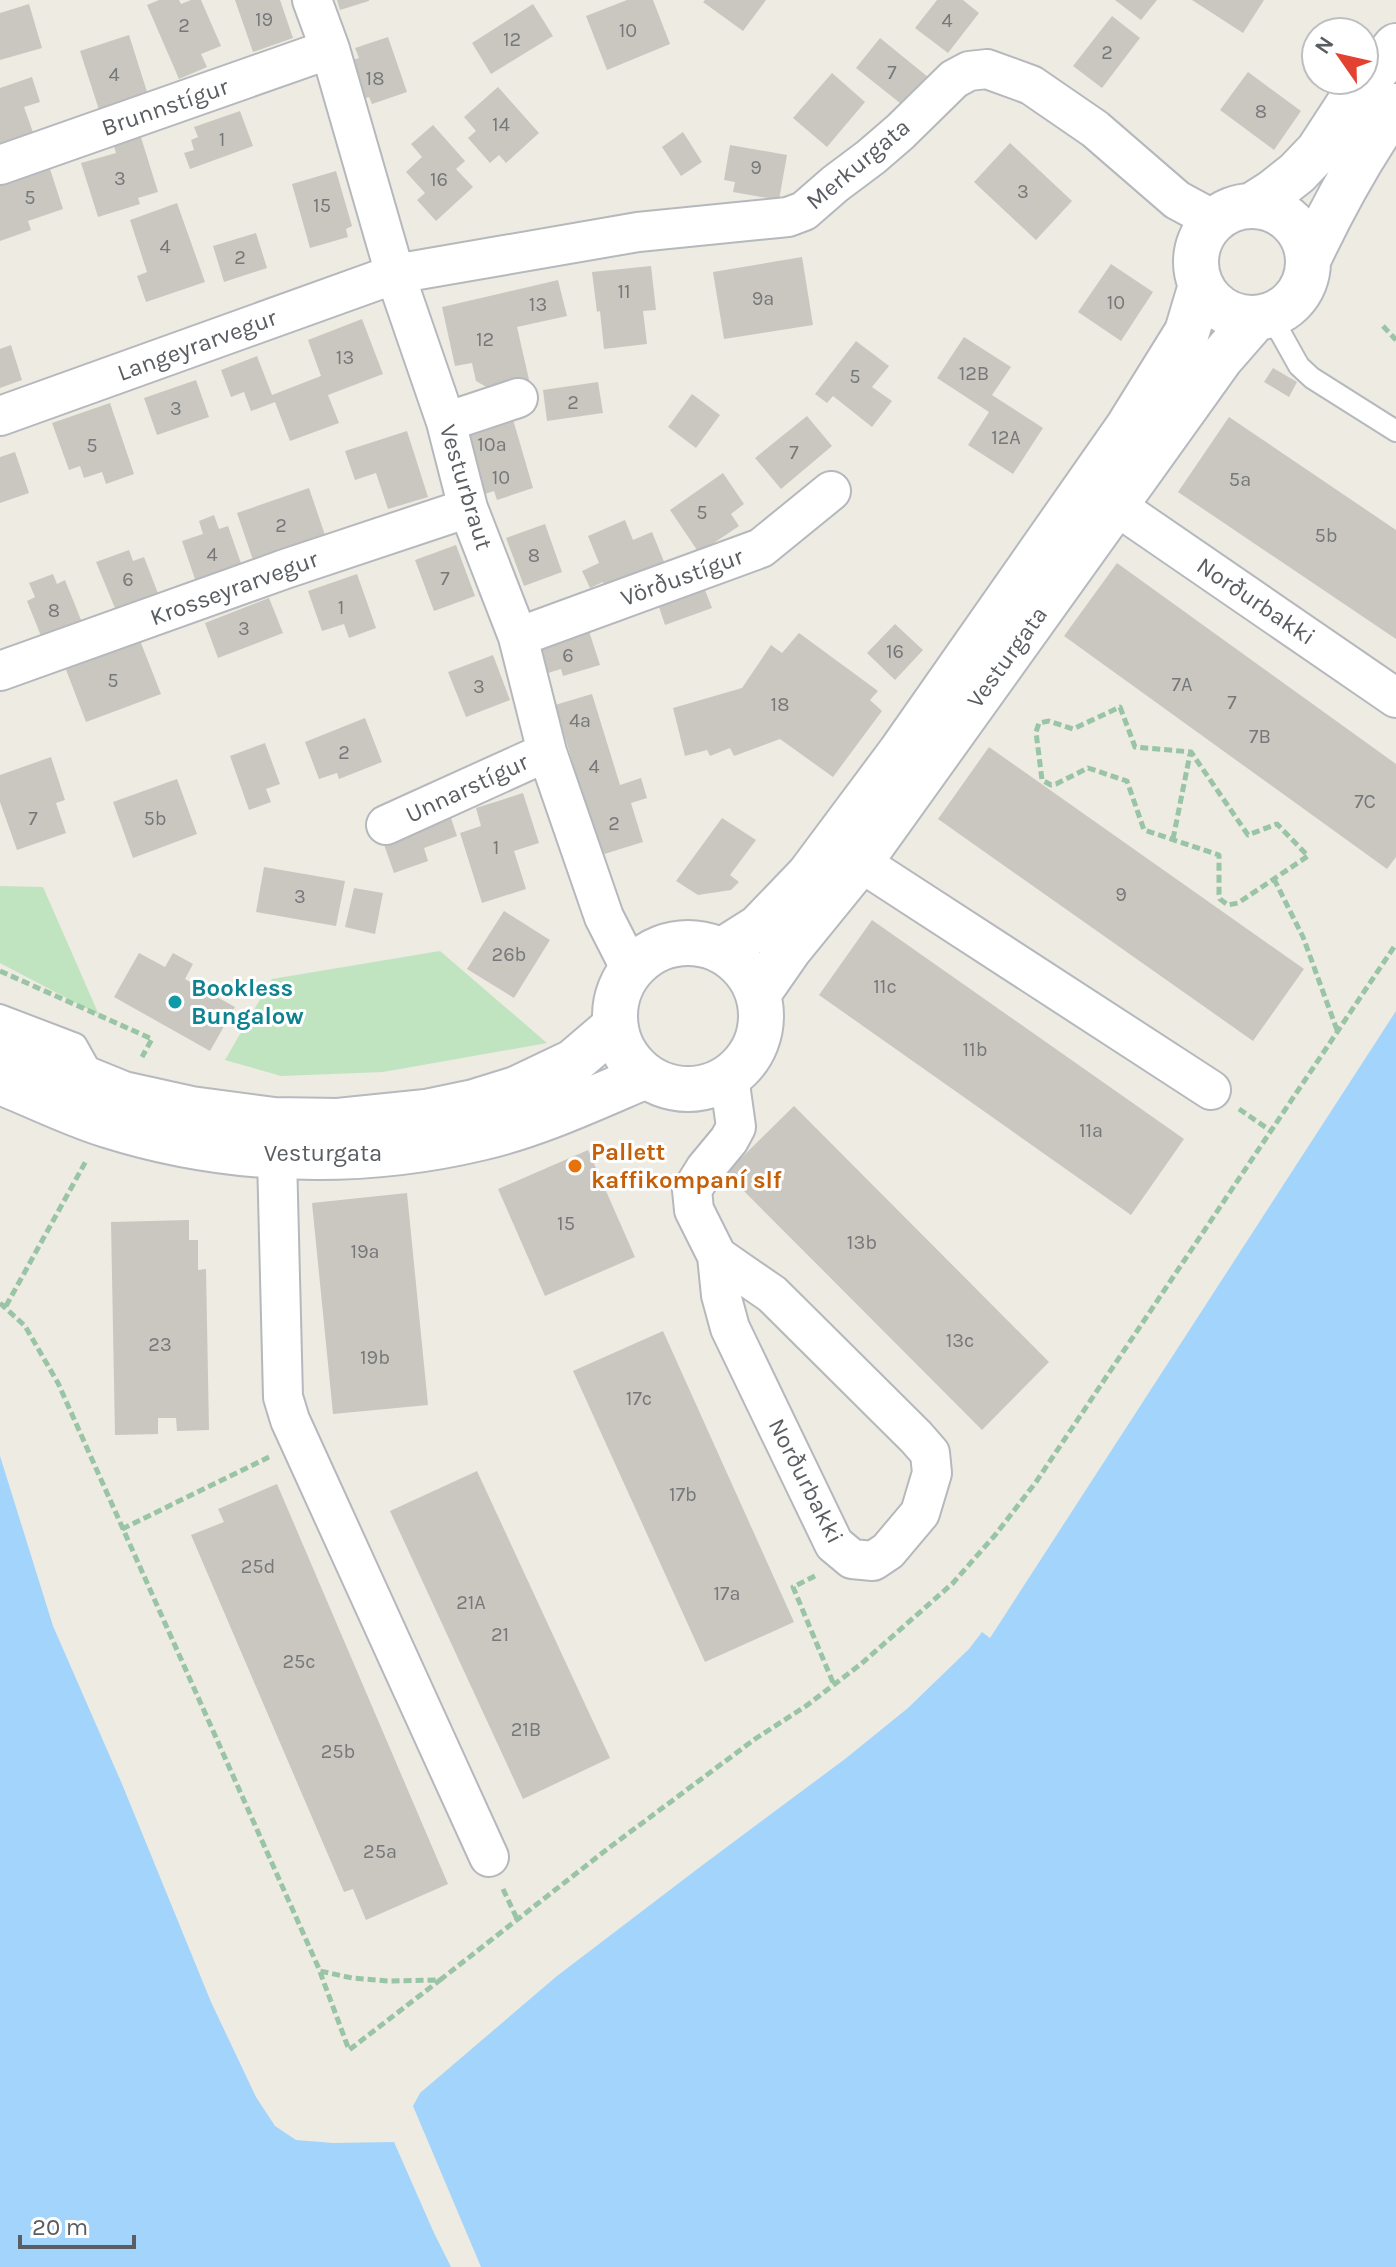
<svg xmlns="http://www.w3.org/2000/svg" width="1396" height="2267" viewBox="0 0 1396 2267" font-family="Karla,sans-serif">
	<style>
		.green { fill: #bfe4bf }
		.water { fill: #a3d4fc }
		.building { fill: #cac7c1 }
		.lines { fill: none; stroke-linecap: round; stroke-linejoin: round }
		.service-casing { stroke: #b5b8bc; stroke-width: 24 }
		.minor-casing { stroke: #b5b8bc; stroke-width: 42 }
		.secondary-casing { stroke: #b6b9be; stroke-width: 48 }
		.path { stroke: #99c4a5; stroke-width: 5; stroke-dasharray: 8 4; stroke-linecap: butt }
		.service { stroke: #fff; stroke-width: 20 }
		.minor { stroke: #fff; stroke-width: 38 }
		.secondary { stroke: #fff; stroke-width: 44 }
		.culture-dot { fill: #0f9aa8; stroke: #fff; stroke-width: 3 }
		.food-dot { fill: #e8710a; stroke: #fff; stroke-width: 3 }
		.labels { text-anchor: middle; stroke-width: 6; stroke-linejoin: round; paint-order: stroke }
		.number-label { font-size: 20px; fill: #76787a }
		.street-label { font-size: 24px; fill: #5a5e62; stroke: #fff }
		.culture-label { font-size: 24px; font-weight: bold; fill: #0d838f; stroke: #fff; text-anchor: start }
		.food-label { font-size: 24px; font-weight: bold; fill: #c56008; stroke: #fff; text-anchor: start }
	</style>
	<rect width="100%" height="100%" fill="#edebe2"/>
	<path class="green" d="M0 886 43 887 99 1015 0 963Z
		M440 951 547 1043 383 1072 281 1076 225 1060 272 979Z"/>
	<path class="water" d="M1396 1011V2267H481L413 2106 420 2093 557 1976 700 1867 845 1759 908 1708 969 1649 982 1632 990 1638Z
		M0 1456 53 1626 122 1784 211 2002 256 2097 275 2126 296 2140 333 2143 394 2142 434 2233 451 2267H0Z"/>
	<path class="building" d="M159 0H179L181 4 191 0H201L221 46 201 54 207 67 179 79 147 5Z
		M235 0H280L293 38 253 52Z
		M337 0H369V1L340 10Z
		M627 0H653L670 44 607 70 586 16Z
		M705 0H766L743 31 703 2Z
		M937 0H963L979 13 948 53 915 28Z
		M1115 0H1157L1141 20Z
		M1192 0H1264L1243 33Z
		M29 4 42 48 0 60V13Z
		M533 4 553 36 491 74 472 43Z
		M1112 16 1140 38 1102 88 1073 66Z
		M129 35 149 98 100 113 80 51Z
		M388 37 407 92 372 104 369 97 357 101 344 63 359 58 355 48Z
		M880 38 928 77 905 107 856 68Z
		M1248 72 1301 111 1274 150 1220 110Z
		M832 73 865 102 827 147 793 118Z
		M32 77 40 102 24 107 34 135 0 146V88Z
		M498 87 539 133 506 163 499 155 490 163 468 138 476 131 464 117Z
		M240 111 253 146 190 169 184 153 194 150 191 140 198 137 194 127Z
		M433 125 465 161 456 169 473 187 436 221 417 200 425 193 406 172 422 157 411 144Z
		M139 131 158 192 138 198 140 204 98 217 81 163 116 153 112 140Z
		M683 132 702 162 681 176 662 147Z
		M1010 143 1072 201 1036 240 974 182Z
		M730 145 787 155 779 200 733 192 735 182 724 180Z
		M50 169 63 209 28 221 31 230 0 241V185Z
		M336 171 352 226 346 229 348 237 310 248 292 184Z
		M177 203 205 282 146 302 137 276 147 272 130 220Z
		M256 233 267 268 224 282 213 246Z
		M802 257 813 325 724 339 713 272Z
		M1111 264 1153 292 1121 341 1078 312Z
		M651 266 656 310 643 311 647 344 604 349 600 311 597 312 592 272Z
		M558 280 567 316 517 327 530 384 495 392 476 381 472 363 455 366 442 307Z
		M362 319 383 374 328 395 339 423 290 441 275 402 251 411 244 392 231 397 221 370 257 356 272 395 321 376 308 340Z
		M964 337 1011 367 992 395 1043 428 1013 474 968 445 989 412 937 378Z
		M856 341 889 366 872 387 892 401 872 427 833 396 827 403 815 394Z
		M11 345 22 380 0 388V349Z
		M1273 368 1297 382 1289 397 1264 382Z
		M196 380 209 417 157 435 144 398Z
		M598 382 603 413 547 421 543 390Z
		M692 394 720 415 696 448 668 427Z
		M110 403 134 474 106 484 102 472 84 478 80 466 69 470 52 423Z
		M512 416 533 488 497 500 494 491 479 496 462 440 469 430Z
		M807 416 832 446 781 489 755 458Z
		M1229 417 1396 530V639L1178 492Z
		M407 431 428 497 388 509 376 473 355 480 345 451Z
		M15 452 29 493 0 503V457Z
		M723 473 744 504 731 514 739 526 699 553 670 510Z
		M309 488 326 538 254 563 237 513Z
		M214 515 219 529 228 526 242 566 196 582 182 541 203 534 199 521Z
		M625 520 633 540 652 532 665 564 606 589 603 582 590 588 582 571 599 563 588 536Z
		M545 524 562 572 524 586 506 538Z
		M456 545 475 596 434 611 415 560Z
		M129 550 133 561 144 557 159 596 117 613 96 562Z
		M1117 563 1396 764V857L1387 869 1064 636Z
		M53 574 57 584 65 580 81 620 41 636 27 601 35 597 29 583Z
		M357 574 376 628 349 638 344 624 322 631 308 591Z
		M702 582 712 608 665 625 656 598Z
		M269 598 283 633 218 658 205 623Z
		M586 622 600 665 563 676 561 669 545 674 536 646Z
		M895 624 923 650 895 680 867 653Z
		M799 633 878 691 870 700 882 711 833 777 780 739 734 756 730 748 710 756 707 750 685 756 673 708 742 688 771 645 782 653Z
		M139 638 161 694 86 722 65 667Z
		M493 655 510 700 466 717 448 672Z
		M592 694 620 785 641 778 647 798 631 803 643 842 601 855 555 705Z
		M365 718 382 762 339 779 337 773 319 779 305 742Z
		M265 743 280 784 266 789 271 802 249 810 230 756Z
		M989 747 1304 969 1253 1041 938 819Z
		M51 757 65 800 56 803 66 833 17 850 0 802V775Z
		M177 779 197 834 133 858 113 802Z
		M523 793 539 843 514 851 526 889 482 903 460 833 481 826 476 808Z
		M449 812 457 836 424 848 428 861 394 873 381 836Z
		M722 818 756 840 730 875 739 882 731 890 698 895 676 881Z
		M264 867 345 881 336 926 256 912Z
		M354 888 383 893 375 934 345 927Z
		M504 911 550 940 514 998 467 969Z
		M872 920 1184 1139 1131 1215 819 995Z
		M139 953 165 967 173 953 193 964 185 979 235 1007 210 1051 114 997Z
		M794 1106 1049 1362 982 1430 726 1173Z
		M588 1150 635 1257 545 1296 498 1189Z
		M407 1193 428 1405 333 1414 312 1203Z
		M189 1220V1240H198V1270L206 1269 209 1430 177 1431 176 1418H158V1434L115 1435 111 1222Z
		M663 1331 794 1622 705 1662 573 1371Z
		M477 1471 610 1758 523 1799 390 1511Z
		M277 1484 448 1884 366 1920 353 1889 344 1892 191 1535 224 1522 218 1509Z"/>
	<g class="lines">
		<g class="service-casing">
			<path id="service" d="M1271 316 1299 366 1312 378 1396 431
				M0 1015 76 1044 94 1076"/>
		</g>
		<g class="minor-casing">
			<path id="minor" d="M312 0 330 49 395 274 446 422 468 508 518 637 547 752 604 917 631 970
				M0 165 330 49
				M0 416 395 274 638 232 788 217 804 211 835 184 871 157 900 132 954 79 969 71 987 69 1031 85 1095 129 1177 200 1214 220
				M446 422 518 398
				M1115 505 1396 698
				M518 637 761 548 831 491
				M0 671 285 569 468 508
				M386 825 547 752
				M860 862 1211 1090
				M277 1157 283 1397 290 1420 489 1857
				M717 1256 772 1294 916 1437 930 1453 932 1473 920 1513 888 1551 873 1561 852 1559 834 1544 730 1328 721 1295 717 1256 694 1210 692 1190 705 1169 729 1140 736 1127 729 1077"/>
		</g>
		<g class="secondary-casing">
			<path id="secondary" d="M1196 262a56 56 0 1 1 112 0a56 56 0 1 1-112 0Z
				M1251 206 1273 192 1297 173 1318 151 1348 105 1396 46
				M1309 258C1334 205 1362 154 1396 106
				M615 1016a73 73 0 1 1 146 0a73 73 0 1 1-146 0Z
				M721 951 759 927 809 875 900 753 1128 427 1187 332 1201 285
				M758 994 790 948 860 862 1221 358 1255 319
				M0 1044 123 1094 191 1109 274 1120 338 1121 426 1112 474 1102 516 1089 573 1062 615 1026
				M0 1082C36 1096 71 1114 107 1125 227 1163 358 1167 480 1138 537 1125 592 1099 646 1076"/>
		</g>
		<path class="path" d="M1383 326 1396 340
			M1120 707 1135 747 1191 752 1248 835 1277 824 1308 856 1238 903 1228 905 1220 899 1219 894V855L1144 830 1127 781 1088 768 1056 784 1051 785 1042 780 1036 732 1039 723 1049 721 1073 729Z
			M1173 839 1190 754
			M1274 879 1303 937 1337 1030
			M0 971 152 1039 142 1057
			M1239 1109 1271 1131
			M0 1303 25 1326 58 1383 320 1971 352 1978 389 1981 440 1980 610 1847 755 1739 806 1706 861 1664 953 1583 996 1534 1036 1482 1396 944
			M6 1306 86 1161
			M122 1529 269 1457
			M815 1576 793 1587 834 1685
			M503 1889 518 1921
			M320 1972 349 2050 440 1980"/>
		<use href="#service" class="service"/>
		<use href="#minor" class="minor"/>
		<use href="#secondary" class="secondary"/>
	</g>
	<circle class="culture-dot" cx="175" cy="1002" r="8"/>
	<circle class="food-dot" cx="575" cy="1166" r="8"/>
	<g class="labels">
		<g class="number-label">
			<text x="264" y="26">19</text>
			<text x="947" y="27">4</text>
			<text x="184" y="32">2</text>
			<text x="628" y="37">10</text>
			<text x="512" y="46">12</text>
			<text x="1107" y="59">2</text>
			<text x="892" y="79">7</text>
			<text x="114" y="81">4</text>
			<text x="375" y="85">18</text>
			<text x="1261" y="118">8</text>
			<text x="501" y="131">14</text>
			<text x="222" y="146">1</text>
			<text x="756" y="174">9</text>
			<text x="120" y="185">3</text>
			<text x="439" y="186">16</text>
			<text x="1023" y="198">3</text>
			<text x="30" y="204">5</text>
			<text x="322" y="212">15</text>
			<text x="165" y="253">4</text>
			<text x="240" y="264">2</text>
			<text x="624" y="298">11</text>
			<text x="763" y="305">9a</text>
			<text x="1116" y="309">10</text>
			<text x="538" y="311">13</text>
			<text x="485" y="346">12</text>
			<text x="345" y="364">13</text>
			<text x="974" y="380">12B</text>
			<text x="855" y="383">5</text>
			<text x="573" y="409">2</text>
			<text x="176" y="415">3</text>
			<text x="1006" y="444">12A</text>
			<text x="492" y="451">10a</text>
			<text x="92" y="452">5</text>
			<text x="794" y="459">7</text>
			<text x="501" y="484">10</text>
			<text x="1240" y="486">5a</text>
			<text x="702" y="519">5</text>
			<text x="281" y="532">2</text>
			<text x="1326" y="542">5b</text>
			<text x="212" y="561">4</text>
			<text x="534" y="562">8</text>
			<text x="445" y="585">7</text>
			<text x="128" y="586">6</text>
			<text x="341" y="614">1</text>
			<text x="54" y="617">8</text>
			<text x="244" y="635">3</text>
			<text x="895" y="658">16</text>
			<text x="568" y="662">6</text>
			<text x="113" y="687">5</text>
			<text x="1182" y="691">7A</text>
			<text x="479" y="693">3</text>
			<text x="1232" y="709">7</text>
			<text x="780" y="711">18</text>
			<text x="580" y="727">4a</text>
			<text x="1260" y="743">7B</text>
			<text x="344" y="759">2</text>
			<text x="594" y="773">4</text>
			<text x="1365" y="808">7C</text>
			<text x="33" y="825">7</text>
			<text x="155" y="825">5b</text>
			<text x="614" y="830">2</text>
			<text x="496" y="854">1</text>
			<text x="1121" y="901">9</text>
			<text x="300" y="903">3</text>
			<text x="509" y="961">26b</text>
			<text x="885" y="993">11c</text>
			<text x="975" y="1056">11b</text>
			<text x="1091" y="1137">11a</text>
			<text x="566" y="1230">15</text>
			<text x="862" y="1249">13b</text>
			<text x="365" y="1258">19a</text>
			<text x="960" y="1347">13c</text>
			<text x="160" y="1351">23</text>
			<text x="375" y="1364">19b</text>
			<text x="639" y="1405">17c</text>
			<text x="683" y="1501">17b</text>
			<text x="258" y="1573">25d</text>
			<text x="727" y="1600">17a</text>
			<text x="471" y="1609">21A</text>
			<text x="500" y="1641">21</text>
			<text x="299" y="1668">25c</text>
			<text x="526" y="1736">21B</text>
			<text x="338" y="1758">25b</text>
			<text x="380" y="1858">25a</text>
		</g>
		<g class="street-label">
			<text transform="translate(165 107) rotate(-19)" y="8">Brunnstígur</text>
			<text transform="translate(858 164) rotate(-40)" y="8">Merkurgata</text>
			<text transform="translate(197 345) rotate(-20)" y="8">Langeyrarvegur</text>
			<text transform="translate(466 487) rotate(73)" y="8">Vesturbraut</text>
			<text transform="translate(682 577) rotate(-20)" y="8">Vörðustígur</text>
			<text transform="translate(234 588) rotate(-20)" y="8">Krosseyrarvegur</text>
			<text transform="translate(1256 601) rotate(34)" y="8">Norðurbakki</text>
			<text transform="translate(1007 657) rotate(-54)" y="8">Vesturgata</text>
			<text transform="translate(467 788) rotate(-25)" y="8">Unnarstígur</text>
			<text x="323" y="1161">Vesturgata</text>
			<text transform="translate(806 1481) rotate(63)" y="8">Norðurbakki</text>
		</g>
		<g class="culture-label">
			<text x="191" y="996">Bookless<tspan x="191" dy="28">Bungalow</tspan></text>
		</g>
		<g class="food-label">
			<text x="591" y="1160">Pallett<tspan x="591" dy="28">kaffikompaní slf</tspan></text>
		</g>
	</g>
	<g transform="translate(1340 56) rotate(304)"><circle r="38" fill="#ffffff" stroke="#bdbfc0" stroke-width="2"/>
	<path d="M0-6L14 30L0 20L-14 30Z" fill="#e34232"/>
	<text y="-12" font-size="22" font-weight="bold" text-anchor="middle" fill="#5a5e62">N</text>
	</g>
	<path d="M20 2235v12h114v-12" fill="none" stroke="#5a5e62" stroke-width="4"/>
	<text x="32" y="2235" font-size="24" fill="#5a5e62" stroke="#ffffff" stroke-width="6" paint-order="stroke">20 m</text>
</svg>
